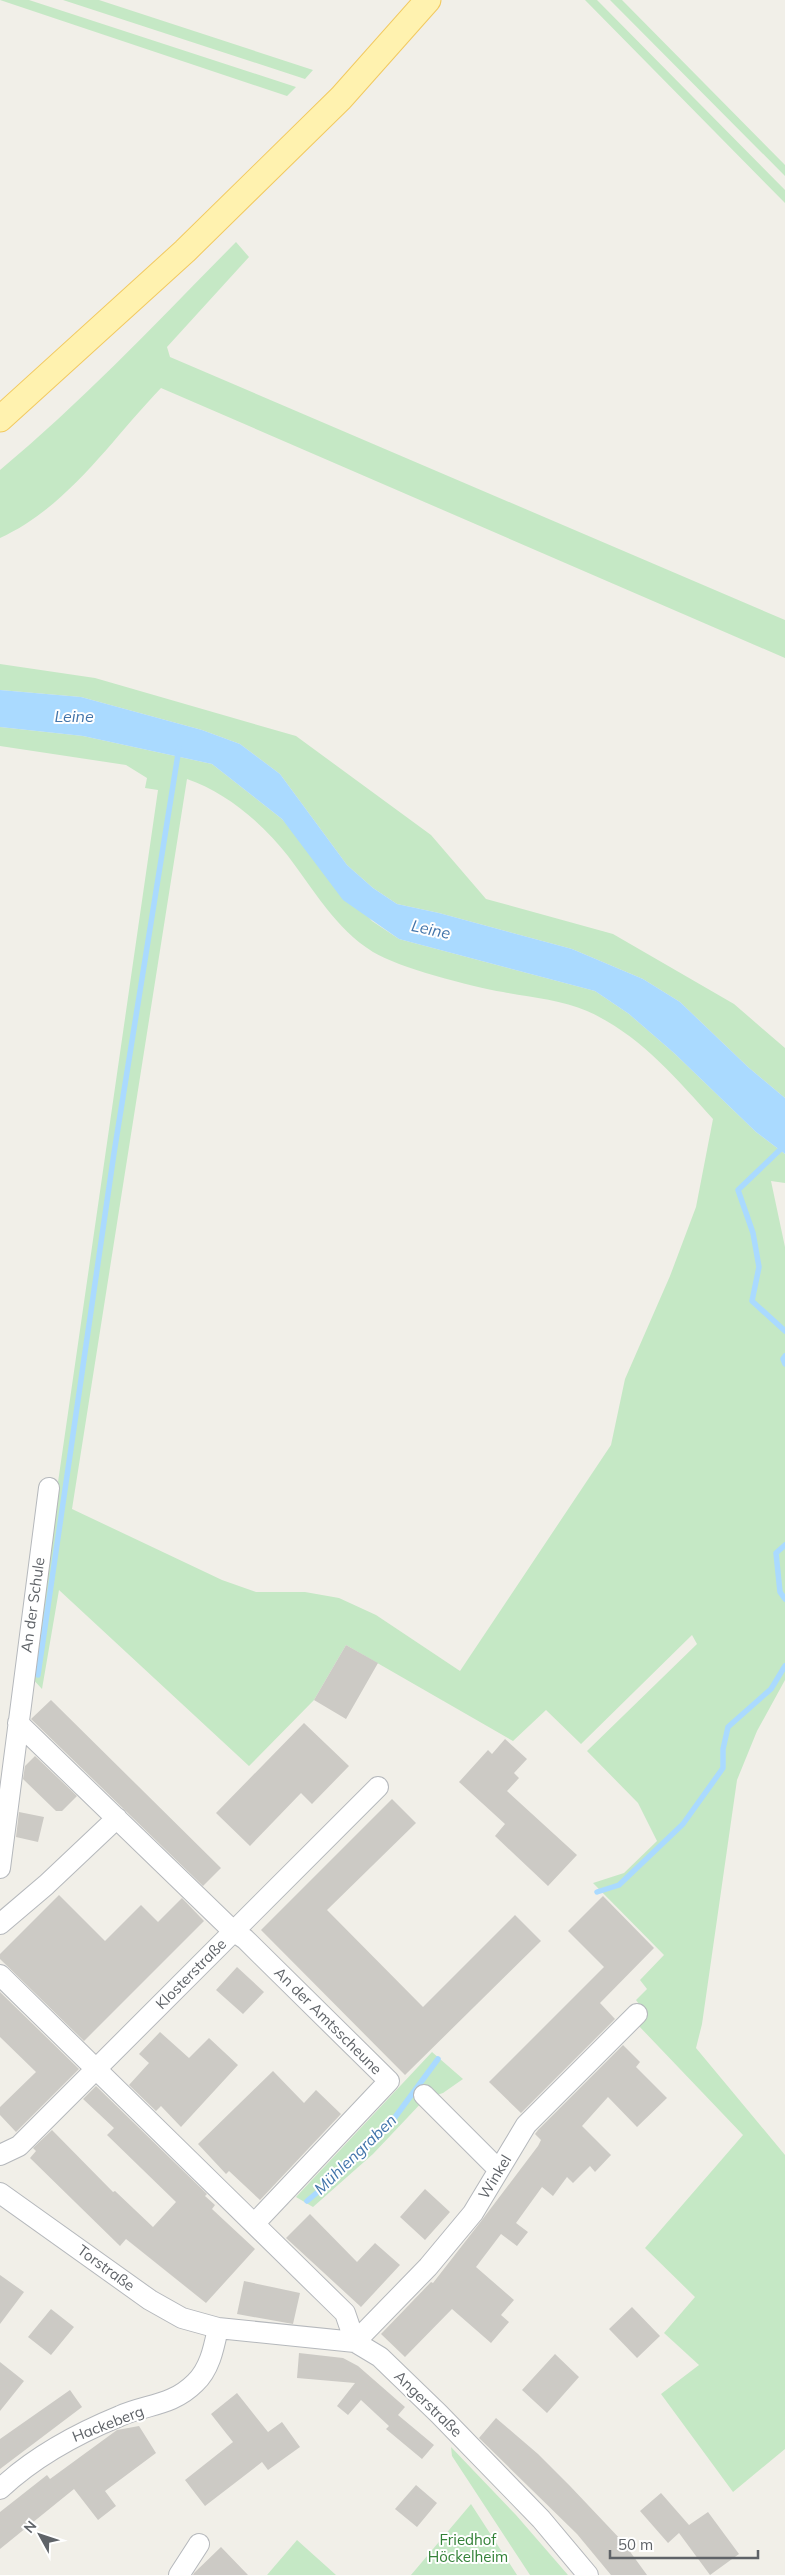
<svg xmlns="http://www.w3.org/2000/svg" width="785" height="2575" viewBox="0 0 785 2575" font-family="Mulish,sans-serif">
	<style>
		.green { fill: #c5e8c5; fill-rule: evenodd }
		.water { fill: #aadaff }
		.lines { fill: none; stroke-linecap: round; stroke-linejoin: round }
		.stream { stroke: #aadaff; stroke-width: 5.5 }
		.building { fill: #cccac5 }
		.minor-casing { stroke: #b5b8bc; stroke-width: 22 }
		.major-casing { stroke: #f2c960; stroke-width: 27 }
		.minor { stroke: #fff; stroke-width: 20 }
		.major { stroke: #fff2af; stroke-width: 25 }
		.labels { text-anchor: middle; stroke-width: 4; stroke-linejoin: round; paint-order: stroke }
		.street-label { font-size: 15px; fill: #5f6368; stroke: #fff }
		.park-label { font-size: 15px; fill: #348238; stroke: #fff }
		.water-label { font-size: 16px; font-style: italic; fill: #4174aa; stroke: #fff }
	</style>
	<rect width="100%" height="100%" fill="#f1efe8"/>
	<path class="green" d="M0 0H29L296 87 287 96Z
		M63 0H99L313 70 305 79Z
		M585 0H597L785 190V203Z
		M610 0H622L785 165V176Z
		M236 242 249 257 167 347 170 357 785 620V658L161 388C111 440 68 507 0 538V470C84 400 159 320 236 242Z
		M0 664 95 678 296 736 431 835 486 899 613 934 734 1004 785 1048V1098L748 1067 680 1002 643 979 572 949 439 913 397 904 373 888 347 865 280 774 240 744 202 730 81 697 0 690Z
		M0 727 83 736 212 764 282 819 372 921 399 939 595 991 629 1014 674 1053 756 1132 785 1154V1183L771 1181 785 1247V1680L757 1731 737 1780 702 2024 696 2048 785 2155V2449L733 2492 661 2394 699 2365 664 2333 695 2297 645 2248 743 2135 637 2024 647 2015 636 2000 647 1989 640 1980 664 1955 593 1883 624 1873 657 1841 638 1803 587 1751 697 1644 692 1635 581 1744 546 1710 513 1741 346 1645 314 1700 249 1766 59 1590 42 1689 30 1676 158 790 145 788 147 778 126 765 0 746ZM187 779C226 792 263 824 288 856 314 890 335 928 373 952 397 967 472 987 503 992 530 997 562 1000 587 1011 639 1034 676 1078 713 1119L696 1207 670 1276 625 1379 611 1445 460 1671 376 1615 339 1598 305 1592H256L222 1580 72 1509Z
		M432 2052 463 2079 443 2093 425 2099 373 2154 313 2207 296 2197Z
		M451 2447 516 2515 568 2575H530L452 2456Z
		M471 2504 517 2575H411Z
		M297 2540 336 2575H267Z"/>
	<path class="water" d="M0 690 81 697 202 730 240 744 280 774 347 865 373 888 397 904 439 913 572 949 643 979 680 1002 748 1067 785 1098V1154L756 1132 674 1053 629 1014 595 991 399 939 343 900 282 819 212 764 83 736 0 727Z"/>
	<g class="lines">
		<path class="stream" d="M785 1145 738 1190 753 1233 759 1267 752 1301 785 1331
			M785 1356 783 1359 785 1364
			M785 1545 776 1553 780 1592 785 1599
			M38 1675 114 1153 179 748
			M597 1892 619 1885 683 1824 723 1768V1749L728 1727 771 1689 785 1666
			M307 2201 344 2170 387 2128 438 2059"/>
	</g>
	<path class="building" d="M346 1645 378 1663 346 1719 314 1700Z
		M51 1700 221 1868 203 1886 31 1719Z
		M304 1723 349 1766 312 1804 301 1793 250 1846 216 1813Z
		M505 1739 527 1759 514 1773 519 1778 507 1791 577 1855 548 1886 495 1836 505 1824 459 1782 488 1750 492 1754Z
		M35 1756 77 1796 62 1811H56L23 1779 25 1766Z
		M392 1799 416 1823 327 1910 423 2007 515 1915 541 1941 405 2075 261 1930Z
		M19 1812 44 1817 38 1842 16 1837Z
		M59 1895 105 1941 141 1905 158 1922 182 1898 204 1921 84 2041 0 1959V1954Z
		M603 1896 654 1948 600 2003 615 2019 521 2113 489 2082 604 1967 568 1931Z
		M237 1967 264 1992 243 2014 216 1990Z
		M0 1992 79 2069 16 2132 0 2115V2107L36 2072 0 2037Z
		M160 2032 189 2058 209 2038 238 2065 181 2127 161 2106 156 2111 129 2085 149 2063 139 2054Z
		M623 2045 640 2062 636 2067 667 2098 637 2127 608 2097 582 2126 611 2155 595 2172 590 2166 573 2183 567 2177 553 2196 542 2187 516 2223 528 2232 517 2246 501 2234 476 2267 514 2300 501 2315 509 2322 491 2343 452 2309 405 2357 381 2334 431 2282 433 2283 482 2220 538 2146 541 2140 535 2134 538 2130Z
		M273 2071 304 2103 316 2090 341 2114 260 2200 229 2171 226 2174 198 2144Z
		M96 2086 207 2194 205 2196 215 2205 212 2209 255 2249 206 2303 126 2239 120 2246 30 2158 36 2151 33 2148 52 2130 113 2192 115 2191 153 2227 176 2202 107 2135 114 2128 83 2099Z
		M425 2189 450 2212 425 2240 400 2217Z
		M310 2214 357 2262 375 2243 400 2265 361 2307 286 2238Z
		M0 2275 24 2292 0 2324Z
		M244 2281 300 2293 293 2324 237 2314Z
		M632 2307 660 2336 637 2358 609 2329Z
		M51 2309 74 2327 51 2355 28 2337Z
		M299 2353 343 2358 358 2366 405 2407 398 2415 434 2445 422 2459 386 2429 389 2426 361 2400 348 2415 337 2406 355 2383 297 2378Z
		M555 2354 579 2377 547 2413 522 2390Z
		M0 2362 24 2381 0 2411Z
		M70 2390 82 2407 0 2469V2439Z
		M237 2393 268 2432 282 2422 300 2447 268 2470 262 2462 205 2506 185 2480 233 2442 211 2414Z
		M496 2418 538 2454 570 2486 623 2542 647 2575H611L577 2534 479 2438Z
		M139 2426 156 2453 105 2491 116 2506 98 2520 74 2489 0 2549V2512L47 2475 50 2479 117 2430Z
		M416 2485 437 2503 417 2527 395 2509Z
		M661 2493 689 2525 708 2512 739 2554 710 2575 679 2533 668 2543 640 2511Z
		M221 2547 248 2575H193L194 2573Z"/>
	<g class="lines">
		<g class="minor-casing">
			<path id="minor" d="M18 1723 233 1931 245 1939 389 2081 255 2223
				M0 1868 49 1488
				M0 1924 46 1885 117 1818
				M0 1975 345 2313 355 2342 428 2267 473 2213 526 2125 637 2014
				M424 2095 499 2170
				M0 2155 19 2146 378 1787
				M0 2193 150 2300 182 2318 218 2328 355 2342 380 2357 439 2414 541 2519 588 2575
				M0 2489C35 2456 76 2434 120 2416 147 2404 172 2406 195 2383 210 2369 214 2347 218 2328
				M179 2575 199 2544"/>
		</g>
		<g class="major-casing">
			<path id="major" d="M0 419 185 251 341 98 428 0"/>
		</g>
		<use href="#minor" class="minor"/>
		<use href="#major" class="major"/>
	</g>
	<g class="labels">
		<g class="street-label">
			<text transform="translate(33 1605) rotate(-82)" y="5">An der Schule</text>
			<text transform="translate(191 1974) rotate(-45)" y="5">Klosterstraße</text>
			<text transform="translate(328 2021) rotate(45)" y="5">An der Amtsscheune</text>
			<text transform="translate(495 2177) rotate(-59)" y="5">Winkel</text>
			<text transform="translate(106 2268) rotate(36)" y="5">Torstraße</text>
			<text transform="translate(428 2404) rotate(44)" y="5">Angerstraße</text>
			<text transform="translate(108 2424) rotate(-21)" y="5">Hackeberg</text>
		</g>
		<g class="park-label">
			<text x="468" y="2545">Friedhof<tspan x="468" dy="17">Höckelheim</tspan></text>
		</g>
		<g class="water-label">
			<text x="74" y="722">Leine</text>
			<text transform="translate(431 929) rotate(12)" y="6">Leine</text>
			<text transform="translate(355 2154) rotate(-44)" y="6">Mühlengraben</text>
		</g>
	</g>
	<g transform="translate(40 2535) rotate(310)" stroke="#ffffff" stroke-width="4" paint-order="stroke">
	<path d="M0-4L9 19L0 12L-9 19Z" fill="#5f6368"/>
	<text y="-8" font-size="14" font-weight="bold" text-anchor="middle" fill="#5f6368">N</text>
	</g>
	<path d="M610 2550v8h148v-8" fill="none" stroke="#5f6368" stroke-width="2.5"/>
	<text x="618" y="2550" font-size="15" fill="#5f6368" stroke="#ffffff" stroke-width="4" paint-order="stroke">50 m</text>
</svg>
